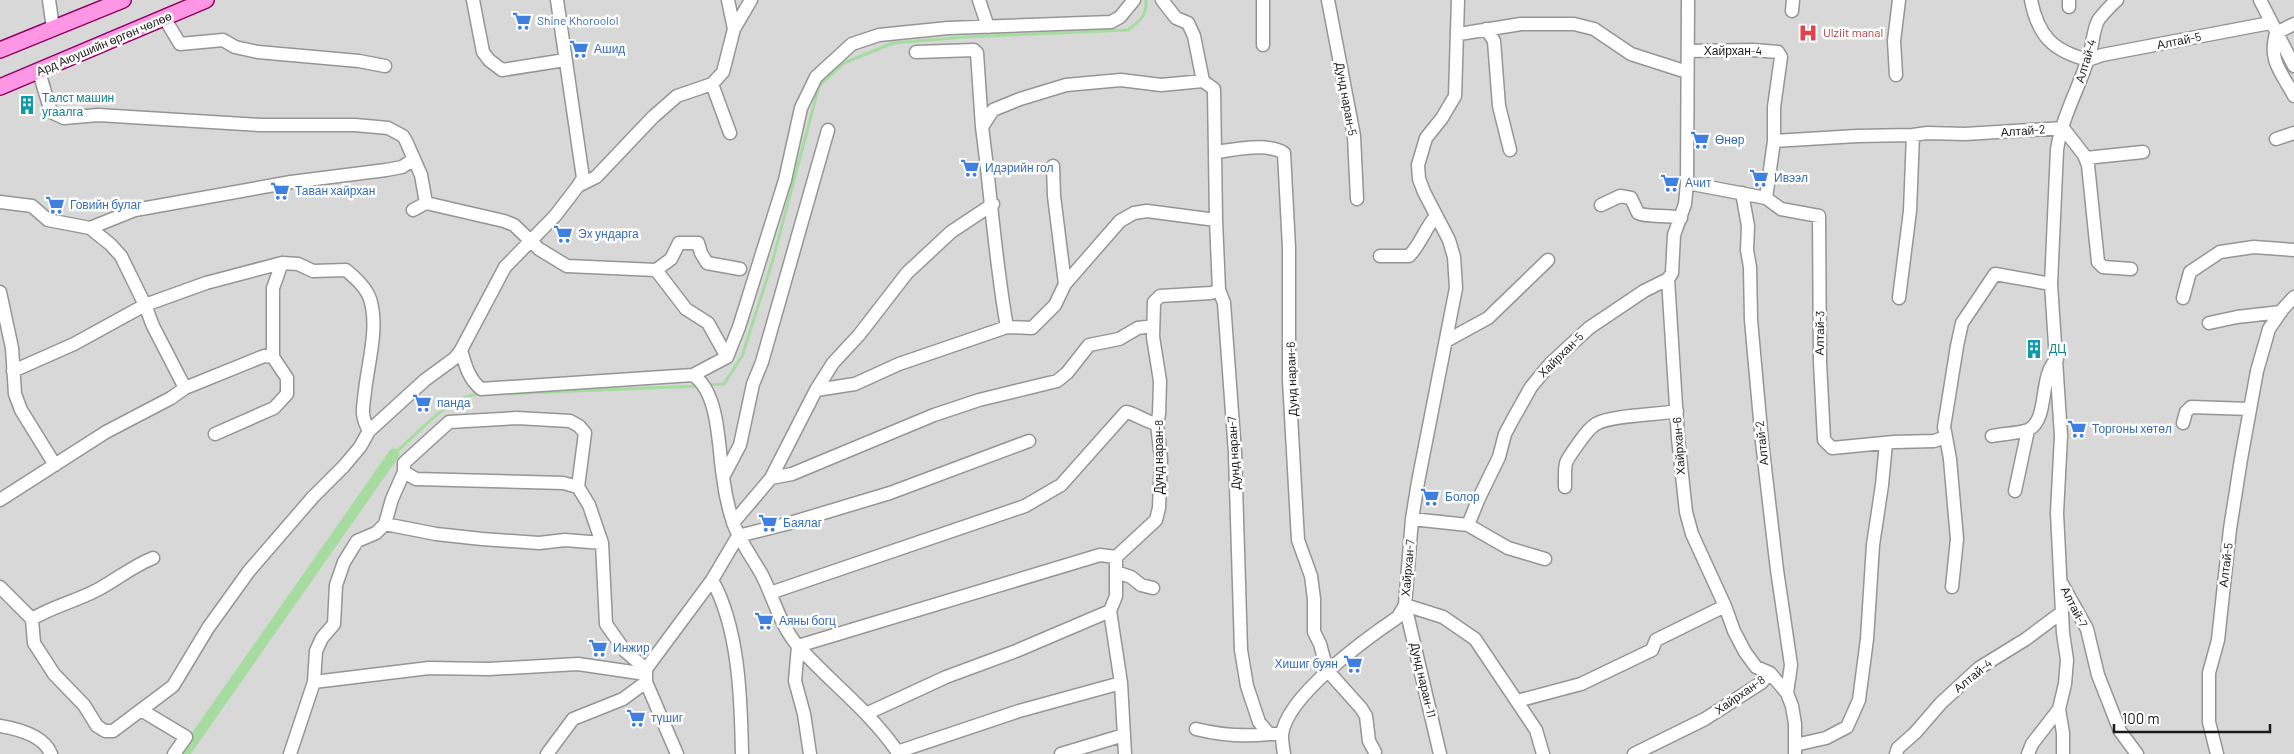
<svg xmlns="http://www.w3.org/2000/svg" width="2294" height="754" viewBox="0 0 2294 754" font-family="Barlow,sans-serif">
	<style>
		.residential { fill: #d9d8d9 }
		.lines { fill: none; stroke-linecap: round; stroke-linejoin: round }
		.stream { stroke: #a6dca0; stroke-width: 3 }
		.canal { stroke: #a6dca0; stroke-width: 11 }
		.minor-casing { stroke: #959595; stroke-width: 15 }
		.major-casing { stroke: #930062; stroke-width: 18 }
		.minor { stroke: #fff; stroke-width: 12 }
		.major { stroke: #fd96e5; stroke-width: 15 }
		.labels { text-anchor: middle; stroke-width: 5; stroke-linejoin: round; paint-order: stroke }
		.shop-label { font-size: 12px; fill: #366cbe; stroke: #fff; text-anchor: start }
		.health-label { font-size: 12px; fill: #be3a42; stroke: #fff; text-anchor: start }
		.street-label { font-size: 12px; fill: #1b1b1b; stroke: #fff }
		.culture-label { font-size: 12px; fill: #0d838f; stroke: #fff; text-anchor: start }
	</style>
	<rect width="100%" height="100%" fill="#ede0e9"/>
	<path class="residential" d="M0 0H2294V754H0Z"/>
	<g class="lines">
		<path class="stream" d="M707 385 724 384 742 356 772 263 819 86 844 63 893 43 965 37 1128 30C1140 21 1147 16 1146 0
			M499 394 698 386
			M394 454C416 435 450 395 480 394"/>
		<path class="canal" d="M184 754 394 454"/>
		<g class="minor-casing">
			<path id="minor" d="M49 0 53 28
				M473 0 483 52 489 60 502 70 565 60
				M557 0 583 178 578 186 555 216 505 267 461 350C465 365 469 379 481 389L693 375 727 357 739 327 785 180 801 108 816 77 852 44 879 35 948 28 1111 22 1120 17 1134 0
				M728 0 734 29
				M979 0 988 27
				M1162 0 1176 18 1188 23 1194 36 1203 81 1214 89 1216 220 1219 290 1224 303 1235 453 1241 650 1247 686 1259 722 1269 734H1282
				M1263 0V45
				M1328 0 1354 136 1357 199
				M2031 0C2038 36 2053 51 2088 60
				M2260 0 2294 66
				M2069 7V0
				M1792 11 1793 0
				M165 19 180 44 223 40 235 47 258 52 359 61 385 66
				M2294 24 2276 33C2268 62 2282 72 2294 96
				M1486 29 1494 41 1499 106 1510 150
				M1459 34 1521 24H1574L1594 29 1631 54 1687 72
				M1688 51 1753 50 1778 52 1781 57 1774 107V141L1766 198
				M916 52 974 50 977 53 982 127
				M2088 60 2102 55 2270 23
				M39 72 51 112 64 118 98 115 260 125H355L388 128 403 136 406 141 421 175 426 203 504 221 514 225 539 249 567 266 656 270 671 259 679 243H698L701 253 707 263 740 269
				M1896 75 1894 41 1899 0
				M712 84 730 133
				M2063 128 2084 155 2088 165 2098 262 2103 267 2131 269
				M2276 139 2294 133
				M1774 141 1857 136 1913 135 1927 133 1965 134 2063 128
				M1215 152C1235 150 1266 142 1284 153L1289 248V380L1298 540 1311 576 1314 599V632L1320 644 1327 670 1361 708 1366 716 1369 741 1375 752
				M2086 158 2143 152
				M1053 166 1054 196 1065 284
				M1687 183 1766 198 1781 209 1819 216 1820 362 1824 440 1832 448 1894 442 1934 441 1946 437 1944 427 1957 346 1962 323 1995 274 2051 284
				M578 186 596 177 653 117 677 96 712 84 723 72 734 29 751 0
				M1742 193 1748 226 1747 250 1750 267 1751 320 1762 442 1777 570 1791 665 1787 693
				M0 202 32 206 48 220 90 228 110 244 121 256 145 305 153 326 185 388
				M1601 205 1620 196 1631 198 1638 213C1648 218 1667 214 1681 218
				M413 210 426 203
				M90 228 135 210 291 182 386 170 402 167 414 159
				M1380 256H1409C1421 244 1425 228 1436 216
				M656 270 686 309 708 323 727 357
				M1668 279 1678 438 1686 512 1692 534 1725 606 1734 631 1745 652 1756 667 1770 673 1787 693 1792 706 1795 724V754
				M0 292 12 348 15 394 21 410 55 465
				M1899 298 1910 211 1913 135
				M2183 298 2190 272 2220 252 2254 247 2294 250
				M2209 323 2237 317 2281 312
				M1007 327C995 261 991 194 982 127L993 110 1020 99 1066 85 1121 80 1161 85 1203 81
				M1446 341 1488 318 1548 260
				M273 357V288L282 263
				M13 371 74 344 145 305 206 283 282 263 298 264 313 271 346 270C355 278 366 287 370 299 379 327 368 363 365 391 363 409 360 414 369 431
				M693 375C720 393 718 448 723 477 725 493 729 511 734 525 741 543 753 559 762 575 774 599 780 625 798 646 831 683 871 712 899 754
				M816 390 833 363 859 335 907 273 951 232 993 204
				M2183 423 2186 412 2191 407 2250 409
				M1992 436C2002 434 2020 433 2028 430 2050 419 2038 376 2057 359
				M1946 437 1950 459 1957 539 1952 587
				M404 472 416 479 563 483 578 487 589 505 602 543 606 624 625 651 646 669
				M723 477 740 445 753 384 762 362 828 130
				M771 478 792 474 934 415 979 400 1057 381 1067 373 1089 345 1119 339 1138 328 1153 326
				M1565 487C1565 461 1563 465 1578 444 1583 437 1589 428 1596 424 1611 415 1656 415 1677 411
				M2015 491 2028 430
				M0 500 106 432 171 398 185 388 264 356 273 357 287 378V394L274 408 215 434
				M1412 519 1468 525 1508 548 1545 559
				M733 523 771 478 816 390 855 384 899 364 1007 327 1032 328 1055 305 1065 284 1120 221 1134 213 1147 211 1216 220
				M385 524 436 534 482 539 539 543 565 540 602 543
				M1468 525 1479 498 1499 457 1505 434 1513 419 1531 387 1550 364 1589 328 1644 291 1668 279 1672 273 1674 235 1685 204 1687 183 1688 0
				M1116 572 1131 577 1141 585 1153 588
				M712 580C739 628 741 699 742 754
				M2062 584 2087 629 2098 675 2120 731 2137 754
				M0 587 32 619C53 606 77 601 99 589 117 579 133 566 153 558
				M770 593 1025 506 1061 485 1126 412C1134 413 1146 422 1157 424
				M1405 605 1443 617 1475 639 1536 730 1543 754
				M32 619 34 643 54 674 84 705 97 726 105 731H113L141 710
				M314 682 429 668 489 669 578 664 646 674
				M1517 701 1581 684 1652 650 1656 640 1725 606
				M868 713 946 677 1016 651 1110 611
				M0 726C18 729 44 736 51 754
				M1196 729C1220 735 1244 737 1269 734
				M1795 745 1826 738 1847 727 1859 700 1867 639 1873 545 1882 485 1886 443
				M897 752 1019 711 1121 683
				M174 754 186 737 141 710 173 686 208 628 249 571 313 497 344 466 360 447 369 431 425 380 455 358 461 350
				M290 754 314 682 316 651 322 638 334 624 336 585 344 562 357 541 376 533 385 524 392 499 404 472V463L449 422 517 418 570 421 579 426 585 433 578 487
				M547 754 573 719 623 699 646 682
				M677 754 646 682V669L712 580 738 536 790 523 890 493 1029 441
				M810 754 804 714 795 681 798 646 1100 555 1116 557
				M1061 754 1124 735
				M1125 754 1121 683 1110 611 1116 596V557L1156 520 1159 508 1161 459 1157 424 1159 414 1160 381 1153 337 1154 302 1160 296 1211 293 1219 290
				M1284 754C1283 748 1282 741 1282 735 1286 696 1367 638 1398 617L1405 605
				M1440 754 1405 605 1412 519 1418 482 1456 288 1454 257 1449 240 1424 192 1419 179 1418 165 1426 138 1442 118 1455 96 1458 0
				M1634 754 1705 719 1761 683 1770 673
				M1896 754 1898 748 1915 733 1941 703 1979 668 2026 639 2062 612
				M2028 754 2032 744 2059 709
				M2063 754V733L2059 709 2065 684 2067 660 2063 633 2057 513 2061 436 2051 284 2057 150C2062 115 2082 83 2091 49 2093 40 2094 26 2099 19 2104 13 2111 5 2117 0
				M2217 754 2209 722V673L2218 640 2230 529 2241 459 2257 371 2269 329 2282 310 2294 297"/>
		</g>
		<g class="major-casing">
			<path id="major" d="M0 50 123 0
				M0 87 206 0"/>
		</g>
		<use href="#minor" class="minor"/>
		<use href="#major" class="major"/>
	</g>
	<defs>
		<g id="supermarket-bare" transform="scale(1.5)"><path d="M-6-5.5h2.5l.6 2H6L4.5 2H-2.5L-4.4-4H-6ZM-1.5 3.2a1.3 1.3 0 1 0 .1 0ZM3 3.2a1.3 1.3 0 1 0 .1 0Z" fill="#3f7fe0" stroke="#fff" stroke-width="2.5" paint-order="stroke"/></g>
		<g id="hospital-bare" transform="scale(1.5)"><path d="M-5-5h3v3.5h4V-5h3V5h-3V1.5h-4V5h-3Z" fill="#e0444e" stroke="#fff" stroke-width="2.5" paint-order="stroke"/></g>
		<g id="building-bare" transform="scale(1.5)"><path d="M-4-6H4V6H1V3H-1V6H-4ZM-2.5-4.3h1.7v1.8h-1.7ZM.8-4.3h1.7v1.8H.8ZM-2.5-1h1.7V.8h-1.7ZM.8-1h1.7V.8H.8Z" fill="#0f9aa8" stroke="#fff" stroke-width="2.5" paint-order="stroke"/></g>
	</defs>
	<g fill-rule="evenodd">
		<use href="#supermarket-bare" x="522" y="21"/>
		<use href="#hospital-bare" x="1808" y="33"/>
		<use href="#supermarket-bare" x="579" y="49"/>
		<use href="#building-bare" x="27" y="105"/>
		<use href="#supermarket-bare" x="1700" y="140"/>
		<use href="#supermarket-bare" x="970" y="168"/>
		<use href="#supermarket-bare" x="1759" y="178"/>
		<use href="#supermarket-bare" x="1670" y="183"/>
		<use href="#supermarket-bare" x="280" y="191"/>
		<use href="#supermarket-bare" x="55" y="205"/>
		<use href="#supermarket-bare" x="563" y="234"/>
		<use href="#building-bare" x="2034" y="349"/>
		<use href="#supermarket-bare" x="422" y="403"/>
		<use href="#supermarket-bare" x="2077" y="429"/>
		<use href="#supermarket-bare" x="1430" y="497"/>
		<use href="#supermarket-bare" x="768" y="523"/>
		<use href="#supermarket-bare" x="764" y="621"/>
		<use href="#supermarket-bare" x="598" y="648"/>
		<use href="#supermarket-bare" x="1353" y="664"/>
		<use href="#supermarket-bare" x="636" y="718"/>
	</g>
	<g class="labels">
		<g class="shop-label">
			<text x="537" y="25">Shine Khoroolol</text>
			<text x="594" y="53">Ашид</text>
			<text x="1715" y="144">Өнөр</text>
			<text x="985" y="172">Идэрийн гол</text>
			<text x="1774" y="182">Ивээл</text>
			<text x="1685" y="187">Ачит</text>
			<text x="295" y="195">Таван хайрхан</text>
			<text x="70" y="209">Говийн булаг</text>
			<text x="578" y="238">Эх ундарга</text>
			<text x="437" y="407">панда</text>
			<text x="2092" y="433">Торгоны хөтөл</text>
			<text x="1445" y="501">Болор</text>
			<text x="783" y="527">Баялаг</text>
			<text x="779" y="625">Аяны богц</text>
			<text x="613" y="652">Инжир</text>
			<text x="1338" y="668" text-anchor="end">Хишиг буян</text>
			<text x="651" y="722">түшиг</text>
		</g>
		<g class="health-label">
			<text x="1823" y="37">Ulziit manal</text>
		</g>
		<g class="street-label">
			<text transform="translate(2179 41) rotate(-11)" y="4">Алтай-5</text>
			<text transform="translate(104 44) rotate(-23)" y="4">Ард Аюушийн өргөн чөлөө</text>
			<text x="1733" y="55">Хайрхан-4</text>
			<text transform="translate(2086 61) rotate(-73)" y="4">Алтай-4</text>
			<text transform="translate(1346 99) rotate(80)" y="4">Дунд наран-5</text>
			<text transform="translate(2023 131) rotate(-4)" y="4">Алтай-2</text>
			<text transform="translate(1820 333) rotate(-89)" y="4">Алтай-3</text>
			<text transform="translate(1561 355) rotate(-45)" y="4">Хайрхан-5</text>
			<text transform="translate(1292 379) rotate(-92)" y="4">Дунд наран-6</text>
			<text transform="translate(1762 443) rotate(-96)" y="4">Алтай-2</text>
			<text transform="translate(1679 446) rotate(-94)" y="4">Хайрхан-6</text>
			<text transform="translate(1234 453) rotate(-93)" y="4">Дунд наран-7</text>
			<text transform="translate(1159 457) rotate(-90)" y="4">Дунд наран-8</text>
			<text transform="translate(2226 565) rotate(-83)" y="4">Алтай-5</text>
			<text transform="translate(1408 568) rotate(-85)" y="4">Хайрхан-7</text>
			<text transform="translate(2074 607) rotate(63)" y="4">Алтай-7</text>
			<text transform="translate(1973 676) rotate(-39)" y="4">Алтай-4</text>
			<text transform="translate(1423 680) rotate(77)" y="4">Дунд наран-11</text>
			<text transform="translate(1740 695) rotate(-35)" y="4">Хайрхан-8</text>
		</g>
		<g class="culture-label">
			<text x="42" y="102">Талст машин<tspan x="42" dy="14">угаалга</tspan></text>
			<text x="2049" y="353">ДЦ</text>
		</g>
	</g>
	<path d="M2114 724v8h156v-8" fill="none" stroke="#1b1b1b" stroke-width="2.5"/>
	<text x="2122" y="724" font-size="15" fill="#1b1b1b" stroke="#ffffff" stroke-width="4" paint-order="stroke">100 m</text>
</svg>
